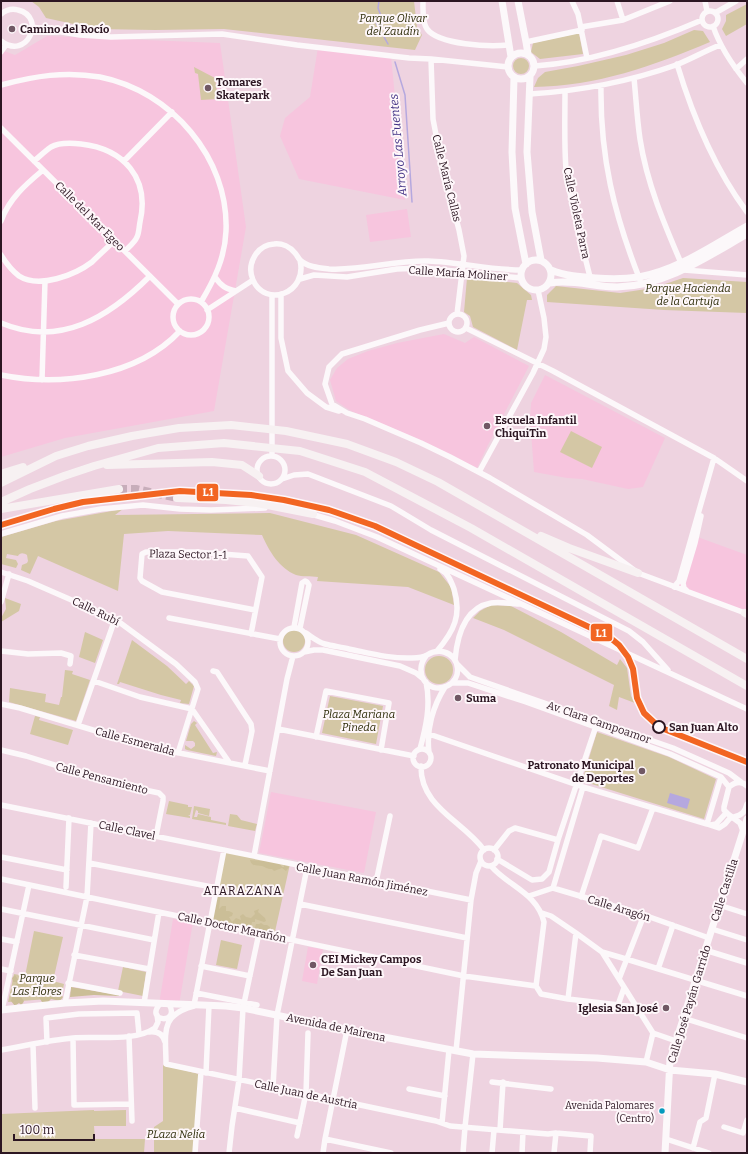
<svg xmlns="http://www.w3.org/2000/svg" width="748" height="1154" viewBox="0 0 748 1154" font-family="Bitter,serif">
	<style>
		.built { fill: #f7c5de }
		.green { fill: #d4c7a5 }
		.forest { fill: #cbbe97 }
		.water { fill: #b5a8df }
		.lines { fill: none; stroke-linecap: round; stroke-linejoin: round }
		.stream { stroke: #b5a8df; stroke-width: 1.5 }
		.secondary-tunnel { stroke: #c7adba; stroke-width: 8; stroke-dasharray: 8 4; stroke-linecap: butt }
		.minor { stroke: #fcf8fa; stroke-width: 5.5 }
		.tertiary { stroke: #fcf8fa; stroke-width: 7 }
		.secondary { stroke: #f7f1f2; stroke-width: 8 }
		.metro-1-casing { stroke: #fef7fa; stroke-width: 9 }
		.metro-1 { stroke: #f26522; stroke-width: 6 }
		.poi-dot { fill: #705864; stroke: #fef7fa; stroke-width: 1.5 }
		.stop-dot { fill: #fef7fa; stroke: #2c1622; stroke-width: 2 }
		.bus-dot { fill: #049abd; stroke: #fef7fa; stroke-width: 1.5 }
		.labels { text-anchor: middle; stroke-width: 4; stroke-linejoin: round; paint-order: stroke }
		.bus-label { font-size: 10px; fill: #2c1622; stroke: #fef7fa; text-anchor: end }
		.park-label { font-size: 11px; font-style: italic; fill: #2c2b07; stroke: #fef7fa }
		.poi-label { font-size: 11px; font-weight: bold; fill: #2c1622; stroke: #fef7fa; text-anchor: start }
		.street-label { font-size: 11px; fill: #2c1622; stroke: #fef7fa }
		.stop-label { font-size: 11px; font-weight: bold; fill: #2c1622; stroke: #fef7fa; text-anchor: start }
		.water-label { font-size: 12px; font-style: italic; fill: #423285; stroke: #fef7fa }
		.neighbourhood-label { font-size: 12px; letter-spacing: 1px; fill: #2c1622; stroke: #fef7fa }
		.line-badge { stroke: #fef7fa; stroke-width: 1.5 }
		.badge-label { font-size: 11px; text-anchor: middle; font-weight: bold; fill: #fff }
	</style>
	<rect width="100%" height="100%" fill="#eed3e0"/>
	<path class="built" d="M47 36 220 43 246 227 214 411 65 438 1 457V50L15 55Z
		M318 47 391 56 405 200 299 179 280 136 285 118 310 97Z
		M407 209 411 237 370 242 366 215Z
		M444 334 465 343 474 337 529 366 488 445 477 468 392 428 351 411 336 401 330 380 337 368 348 359 368 351 397 343Z
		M545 375 665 438 643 487 628 489 582 479 567 478 534 472 530 418 531 403Z
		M692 535 747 555 745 590 747 595V614L677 588Z
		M271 792 376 812 364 873 259 853Z
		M173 919 193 922 179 1005 159 1004Z
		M308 947 323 949 317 984 302 981Z"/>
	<path class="green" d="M31 1H414L417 27 422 35 415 50 224 29 155 30 96 29 46 18 39 7Z
		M747 4V24L726 36 722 29 726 21V15Z
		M694 30 703 31 710 42C653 66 597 86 534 87L538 78 545 72 578 66 626 55 664 43Z
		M579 33 583 54 540 59 531 52 533 43Z
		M513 66a8 8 0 1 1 16 0a8 8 0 1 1-16 0Z
		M194 67 215 78 218 99 201 100 198 74 195 73Z
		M467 278 517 283 531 295 532 300H527L517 350 473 327 470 316 464 312Z
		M683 278 747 282V313L664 310 547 302V295L556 286 620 293 653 288Z
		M571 431 602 447 592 468 560 452Z
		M123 509 115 515 270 513 356 535 439 572 451 587 454 605 408 587 317 581 318 577C311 576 302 577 296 575 279 568 269 551 262 535L168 531 124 534 118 591 38 556 30 574 21 570 22 565 27 563 28 561 27 555C24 553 20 552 18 556L7 554 6 558 16 560 18 564 16 568 1 564V537L56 521Z
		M5 598 21 604 19 611 1 622V618L6 609Z
		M491 605 511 606 561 632 617 665 620 659 627 668 631 696 635 703 619 697 617 710 609 706 614 685 504 630 473 618 480 611Z
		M283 641a11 11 0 1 1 22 0a11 11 0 1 1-22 0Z
		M85 632 103 640 95 663 79 657Z
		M132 640 167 666 186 684 189 681 194 686 189 704 180 703 181 700 161 695 120 682 119 684H117Z
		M425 670a14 14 0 1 1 28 0a14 14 0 1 1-28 0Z
		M65 670 73 671 72 674 90 680 76 721 9 702 10 688 46 694 45 702 59 705 61 697H62Z
		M330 696 383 706 376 744 322 733Z
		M35 716 40 717 39 720 73 730 68 745 30 734Z
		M194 721 197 723 195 725 213 753 217 752 216 756 187 750 185 749V745L191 749 195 746V743L193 741H186L191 724Z
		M597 732 669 757 716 779 704 819 582 781Z
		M169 801 188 805V807H192L190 815H188L190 816V818L166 814Z
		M194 806 210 809 209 816 198 813V811L196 810 194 817H197L198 814 211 817V820L226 823V825L192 819Z
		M230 814 237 815 241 820 257 824 255 831 228 826Z
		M224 850 290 864 274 936 210 923Z
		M34 931 63 937 53 981 64 984 61 998 8 1002 14 974 25 976Z
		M221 940 242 945 237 969 216 965Z
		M123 967 146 972 143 996 118 991Z
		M163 1065 199 1074 193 1153H154V1127L163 1121Z
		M94 1110V1111L126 1110V1126H94L95 1139H145L144 1153H1V1114Z"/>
	<path class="forest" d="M250 860 279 862 282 867H284V865H285L289 867 286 871 282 868 274 871 272 869C266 869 266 867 262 866 256 865 252 867 250 860Z
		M217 890H221V892L219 909 222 906H226V911H229L233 913 232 916 229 917 232 922 236 918 241 920 240 916 243 914 246 917 251 918 255 914 254 911 259 909 258 912 265 918 266 921 264 922 255 919V922H252L251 927 255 928 256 924H259L261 923 264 925H267L270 927V929L273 930 268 934 260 929 257 932 214 922 211 919Z
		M15 975 19 981 27 977 29 980 27 984 29 987 40 992 41 986 44 980 47 983 44 990 46 994 49 995 53 988 60 991 61 995 63 997 60 1001 51 999 48 1002H42L37 994 33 996 27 991H22L20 996 24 1001 23 1003 21 1005 19 1003 15 1006 11 1001 12 998 10 993 17 983 16 982H13L12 978Z
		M71 987 119 995V996L94 995 70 997Z"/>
	<path class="water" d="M670 793 690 799 687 809 667 803Z"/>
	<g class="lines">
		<path class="stream" d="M379 1 378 8 381 16 376 23 388 44
			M395 62 405 95 412 202"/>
		<path class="secondary-tunnel" d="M119 489H136L177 498"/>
		<path class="minor" d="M423 1C423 9 422 22 427 29 439 45 490 47 508 45
			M572 1 578 14 587 58
			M617 1 623 20
			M705 1 707 11
			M702 19a8 8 0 1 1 16 0a8 8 0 1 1-16 0Z
			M715 13 736 1
			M1 14C6 10 12 8 18 10 47 17 27 61 1 41
			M713 26C720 47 733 66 747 83
			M32 27 80 35 111 37 222 34 297 45 409 58 431 59 508 67
			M581 27 623 20 670 1
			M526 42 582 30
			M1 52 6 45
			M431 59 433 119 441 161 459 230 464 256 457 314
			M677 64C693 117 714 168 747 212
			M535 66C593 62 649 43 702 20
			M736 69 747 59
			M634 78C636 98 637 119 640 139 647 185 666 228 684 270L747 275
			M1 85C35 76 65 71 100 77 171 91 229 158 226 231 225 258 214 280 201 302
			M601 86C600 157 614 214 640 280
			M565 92C565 117 564 144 566 169 571 207 582 244 591 281
			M530 94C580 91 628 82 676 65 691 59 705 51 720 45
			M1 128 178 304
			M34 161C39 157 45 151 51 147 58 143 72 143 81 144 124 149 150 178 140 222 139 227 139 233 137 237 135 242 129 247 125 251
			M124 161 172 112
			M1 221C9 199 25 185 43 170
			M1 255C6 263 11 270 19 276 39 289 75 275 92 262 99 255 107 248 114 241
			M300 260C308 294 265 308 253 280 246 264 257 245 274 244 282 243 290 247 295 253 297 255 298 258 300 260 307 267 320 268 329 269 362 271 395 260 428 261 459 262 490 270 522 270
			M215 277C221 286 226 289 236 291
			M300 279 314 275 347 277 397 269 424 268 521 278
			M281 294V338L288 371 307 393 326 407 339 411
			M173 317a18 18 0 1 1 36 0a18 18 0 1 1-36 0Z
			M207 310 253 280
			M449 323a9 9 0 1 1 18 0a9 9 0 1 1-18 0Z
			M1 323C60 348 109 317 150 276
			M449 323 420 330 342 354 329 367 325 384 332 404 347 413 365 419 421 443 450 457 490 478 587 535 638 573 745 613
			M466 328 553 371 714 458 747 481
			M1 375C60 387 137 377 180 331
			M42 380 45 281
			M272 456V295
			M257 470a14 14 0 1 1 28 0a14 14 0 1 1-28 0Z
			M479 472 533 373 544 349 546 337 544 318 538 290
			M282 479 294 475 308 474 391 506 431 530 629 631 643 642 668 670
			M311 514 335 521 377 537 747 709
			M1 534 62 516 101 509 143 505 180 509 211 510 265 508
			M1 572 28 581 115 619 176 664 195 682 198 689 178 753
			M674 587 679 581 714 458
			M687 591 684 588 683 583 695 543 701 516
			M1 602 9 574
			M169 618 280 639
			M294 627 302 583 305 581 307 582 309 585 300 628
			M280 642a14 14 0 1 1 28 0a14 14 0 1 1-28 0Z
			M306 633C312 637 318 642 325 644 332 646 341 647 349 649 369 653 391 659 412 658 416 658 423 658 427 655 432 652 437 650 444 652 460 656 463 679 447 686 427 695 413 672 426 656
			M251 634 262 577 248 556 195 552H146L142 554 140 578 142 581 162 592 255 610
			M1 651 28 654 61 653 71 656 70 664
			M437 651C454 631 462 615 454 589 451 581 448 573 440 569
			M304 652 314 650H323L400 666 416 673 422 678
			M455 660C457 637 464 608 491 603 500 601 511 604 519 604
			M457 664 470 677 673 748 729 773 741 782
			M213 671 217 672 251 724 252 731 245 765
			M94 681 140 697 192 709 229 762
			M452 683H468L526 702 670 754 721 777 729 787
			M1 704 20 708 149 747 270 771
			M78 725 115 619
			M278 729 414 756
			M429 734 583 787 707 824 719 828 725 824 731 817
			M316 737 326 691 389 703 381 750
			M420 749C426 727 431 705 426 682
			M413 758a9 9 0 1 1 18 0a9 9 0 1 1-18 0Z
			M1 750 26 756 112 783 159 793 163 797V801L156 836
			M429 752C426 730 433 706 445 687
			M421 766C420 807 463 821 484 850
			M1 805 471 900
			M734 817C742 815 745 812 747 804
			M707 824 721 777
			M711 825 716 824 726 813
			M743 831 740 823 728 814 724 810V807L729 787C735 782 741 780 747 786
			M480 857a9 9 0 1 1 18 0a9 9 0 1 1-18 0Z
			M494 850 509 831 515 828 558 840
			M254 856 287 679 293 656
			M1 857 67 870
			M497 859 532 880 542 879 549 872 558 840 596 726
			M89 863 217 888
			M491 866C508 886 537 893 544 922L536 986
			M1 879 464 976 536 986 541 994 568 999 636 1007
			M376 882 390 816
			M66 887 69 818
			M553 888 583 787
			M529 896 553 888 644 915 709 938
			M581 897 601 836 638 848 653 808
			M300 904 467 938
			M719 905 747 914
			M1 909 154 940
			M542 913 551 916 576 933 602 952 653 1033 646 1062
			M712 929 747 940
			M1 939 17 942
			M705 950 747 963
			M602 952 626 959 747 996
			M74 955 149 969
			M201 966 250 976
			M1 969 11 971
			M658 969 673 925
			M619 979 644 915
			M68 983 120 993
			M196 993 257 1005
			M568 999 576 933
			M65 1003 87 897 91 823
			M144 1003 159 912
			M160 1004C144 1022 181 1025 169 1004
			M194 1005 224 850
			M618 1005 624 988
			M194 1006C159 1015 166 1034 166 1064L436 1121 450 1126 548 1134 556 1133 591 1136 590 1153
			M2 1010 29 885
			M683 1018 747 1038
			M149 1032C157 1031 163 1034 165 1042
			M653 1033 676 1041
			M129 1036 132 1121
			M73 1038 74 1105 131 1104
			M47 1042 46 1018 79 1014 137 1013 139 1034
			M33 1045 35 1108
			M1 1050C25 1046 49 1040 73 1038 97 1036 135 1042 155 1028L158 1022 157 1015
			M456 1051 471 900 476 873 481 861
			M206 1073 209 1005
			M492 1082 551 1089
			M273 1087 277 1015 307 868
			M409 1089 445 1096
			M235 1108 300 1123
			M442 1123 449 1050
			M724 1127 743 1133 747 1120
			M500 1130 503 1082
			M297 1136 306 1093 308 1033
			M325 1139 391 1153
			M666 1139 709 1153
			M693 1148 700 1122 706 1118 715 1074
			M195 1153 201 1072
			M229 1153 232 1126 239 1080 243 1008 259 933
			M323 1153 325 1139 347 1030
			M463 1153 465 1127 473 1054
			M492 1153 494 1130
			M522 1153 523 1132
			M554 1153 556 1133"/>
		<path class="tertiary" d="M502 1 511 57
			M518 1 526 42 528 54
			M508 66a13 13 0 1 1 26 0a13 13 0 1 1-26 0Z
			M530 77 527 152 532 212 541 260
			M514 78 512 152 515 208 526 264
			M521 275a15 15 0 1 1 30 0a15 15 0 1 1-30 0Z
			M551 270C565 276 581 277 596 278 610 279 625 279 639 277 678 270 713 245 747 226
			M550 283C572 279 595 287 617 287 665 286 707 257 747 234
			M1 1010 65 1003 103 1001 226 1006 243 1008 347 1030 473 1054 597 1058 646 1062 670 1070 715 1074 747 1082
			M665 1153 670 1060 747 819"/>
		<path class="secondary" d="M107 465 212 462 242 465 259 476
			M1 474 23 467
			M1 483 56 456 88 446 132 436 179 428 231 425 286 431 347 444 396 462 438 482 747 659
			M177 498 226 500 257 503 313 514
			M1 502 30 489 64 476 94 466 158 448 224 443 300 451 365 472 471 528 747 686
			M1 509 119 489
			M541 536 569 548 638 573
			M745 613 747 614"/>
		<g class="metro-1-casing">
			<path id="metro-1" d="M1 525 54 509 83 502 180 491 251 495 284 500 329 510 375 526 608 636 619 645 628 657 633 669 637 698 644 713 659 727 747 762"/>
		</g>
		<use href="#metro-1" class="metro-1"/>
	</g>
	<g class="poi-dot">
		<circle cx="12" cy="29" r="4"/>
		<circle cx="208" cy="88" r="4"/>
		<circle cx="487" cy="426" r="4"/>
		<circle cx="458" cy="698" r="4"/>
		<circle cx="642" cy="771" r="4"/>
		<circle cx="313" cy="965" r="4"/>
		<circle cx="666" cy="1008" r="4"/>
	</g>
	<circle class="stop-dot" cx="659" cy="727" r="6"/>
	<circle class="bus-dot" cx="662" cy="1111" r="3.5"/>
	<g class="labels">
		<g class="bus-label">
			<text x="654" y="1109">Avenida Palomares<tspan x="654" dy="13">(Centro)</tspan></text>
		</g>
		<g class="park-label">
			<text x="393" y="22">Parque Olivar<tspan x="393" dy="13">del Zaudín</tspan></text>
			<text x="688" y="292">Parque Hacienda<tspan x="688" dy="13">de la Cartuja</tspan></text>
			<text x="359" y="718">Plaza Mariana<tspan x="359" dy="13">Pineda</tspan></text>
			<text x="37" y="982">Parque<tspan x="37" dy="13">Las Flores</tspan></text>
			<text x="176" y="1138">PLaza Nelía</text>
		</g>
		<g class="poi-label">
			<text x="20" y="33">Camino del Rocío</text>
			<text x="216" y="86">Tomares<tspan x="216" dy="13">Skatepark</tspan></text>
			<text x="495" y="424">Escuela Infantil<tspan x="495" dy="13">ChiquiTin</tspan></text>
			<text x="466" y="702">Suma</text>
			<text x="634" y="769" text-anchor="end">Patronato Municipal<tspan x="634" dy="13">de Deportes</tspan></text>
			<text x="321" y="963">CEI Mickey Campos<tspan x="321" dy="13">De San Juan</tspan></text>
			<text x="658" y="1012" text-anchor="end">Iglesia San José</text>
		</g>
		<g class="street-label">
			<text transform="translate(447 178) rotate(76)" y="4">Calle María Callas</text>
			<text transform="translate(577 213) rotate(78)" y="4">Calle Violeta Parra</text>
			<text transform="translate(90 216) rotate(45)" y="4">Calle del Mar Egeo</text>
			<text transform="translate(458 273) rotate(4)" y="4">Calle María Moliner</text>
			<text transform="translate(188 554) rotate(1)" y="4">Plaza Sector 1-1</text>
			<text transform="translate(96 611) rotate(26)" y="4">Calle Rubí</text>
			<text transform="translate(599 722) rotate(19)" y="4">Av. Clara Campoamor</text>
			<text transform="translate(135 741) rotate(15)" y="4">Calle Esmeralda</text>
			<text transform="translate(102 778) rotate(15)" y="4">Calle Pensamiento</text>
			<text transform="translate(127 830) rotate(12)" y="4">Calle Clavel</text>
			<text transform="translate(362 879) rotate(11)" y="4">Calle Juan Ramón Jiménez</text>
			<text transform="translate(724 890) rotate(-72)" y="4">Calle Castilla</text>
			<text transform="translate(619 908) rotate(17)" y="4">Calle Aragón</text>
			<text transform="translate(232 927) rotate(12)" y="4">Calle Doctor Marañón</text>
			<text transform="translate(689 1004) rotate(-73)" y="4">Calle José Payán Garrido</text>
			<text transform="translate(336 1027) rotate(12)" y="4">Avenida de Mairena</text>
			<text transform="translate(306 1094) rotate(12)" y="4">Calle Juan de Austria</text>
		</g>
		<g class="stop-label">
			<text x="669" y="731">San Juan Alto</text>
		</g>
		<g class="water-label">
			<text transform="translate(398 145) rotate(-95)" y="4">Arroyo Las Fuentes</text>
		</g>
		<g class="neighbourhood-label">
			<text x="243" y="895">ATARAZANA</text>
		</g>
	</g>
	<g class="line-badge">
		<rect x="196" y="483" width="23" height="19" rx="4" fill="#f26522"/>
		<rect x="590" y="623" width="23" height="19" rx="4" fill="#f26522"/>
	</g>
	<g class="badge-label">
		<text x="208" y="496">L1</text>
		<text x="601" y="637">L1</text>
	</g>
	<rect width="748" height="1154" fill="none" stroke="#2c1622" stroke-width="4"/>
	<path d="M14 1134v6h80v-6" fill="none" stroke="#2c1622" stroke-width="2"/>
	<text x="20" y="1134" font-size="12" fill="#2c1622" stroke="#fef7fa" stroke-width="3" paint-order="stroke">100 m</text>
</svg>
